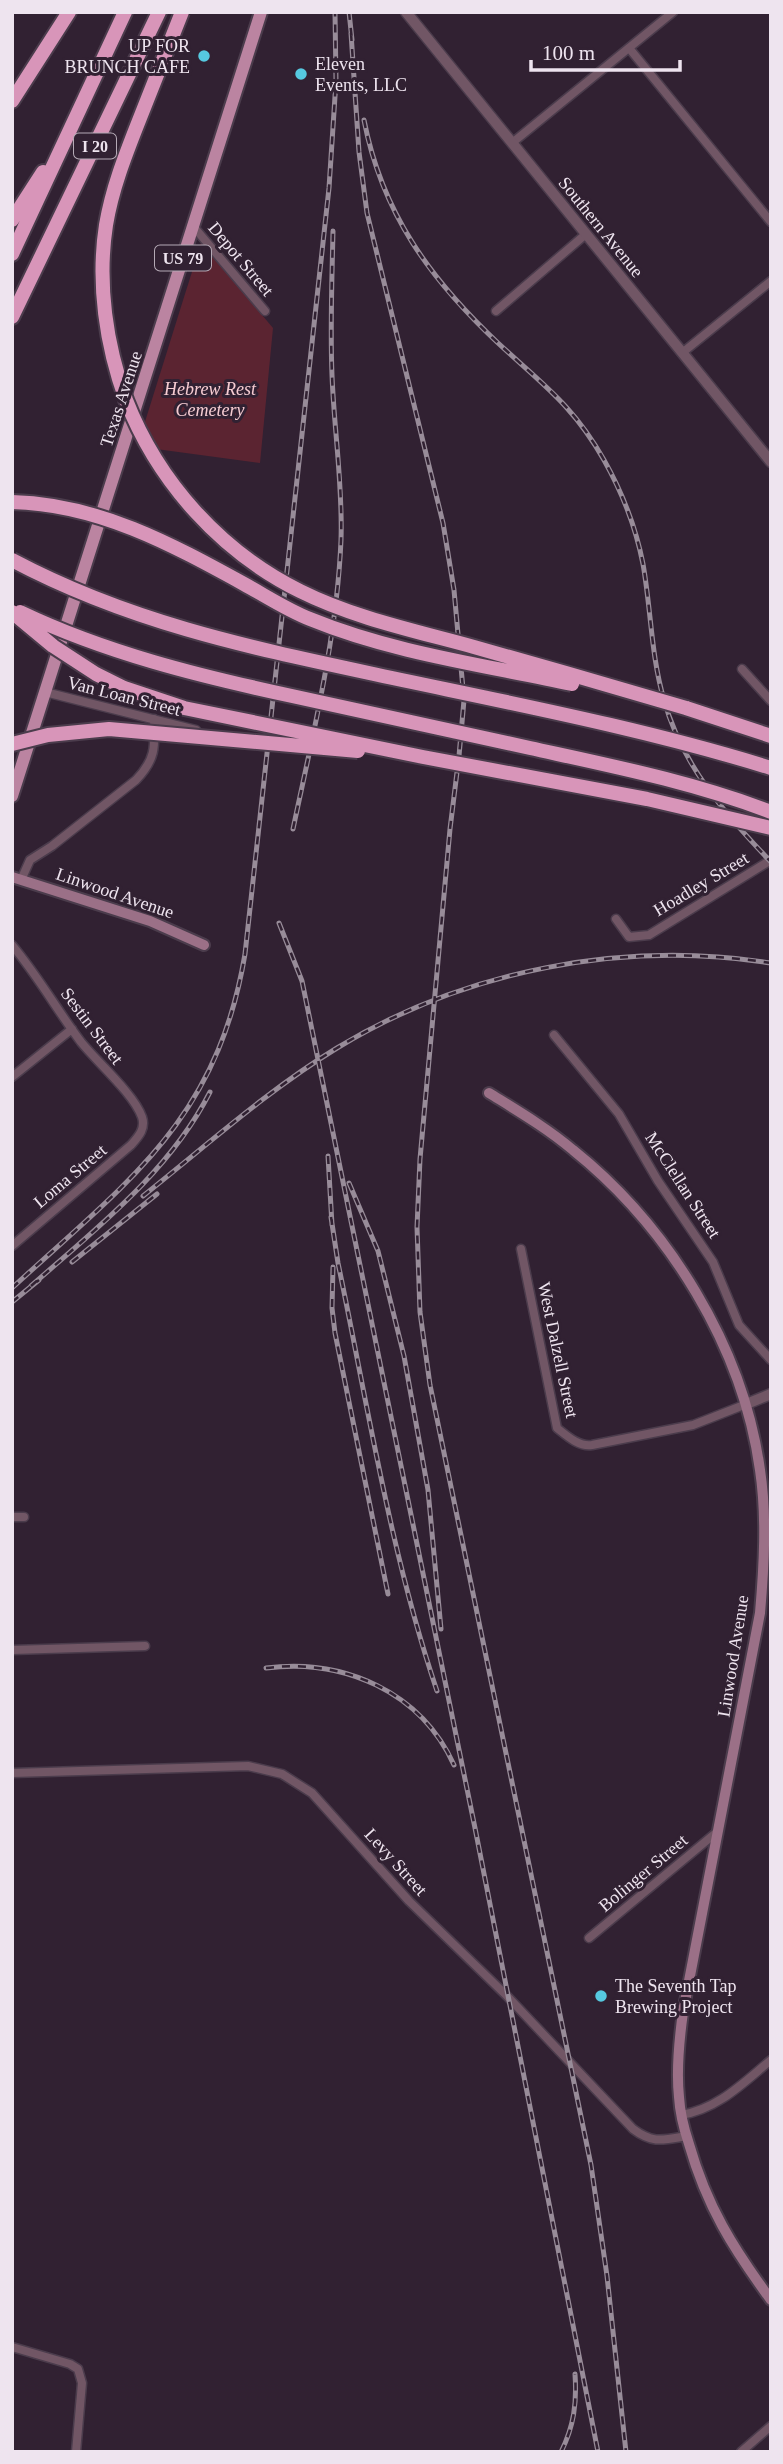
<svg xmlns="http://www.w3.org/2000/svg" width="783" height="2464" viewBox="0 0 783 2464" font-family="'Times New Roman',serif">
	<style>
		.green { fill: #5b2431 }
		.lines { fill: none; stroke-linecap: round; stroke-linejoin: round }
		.minor-casing { stroke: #4b3c4c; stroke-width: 11 }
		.tertiary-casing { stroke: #4b3c4c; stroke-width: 13 }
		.secondary-casing { stroke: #4b3c4c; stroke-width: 14 }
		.primary-casing { stroke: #4b3c4c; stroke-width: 16 }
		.motorway-casing { stroke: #4b3c4c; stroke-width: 18 }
		.minor { stroke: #715665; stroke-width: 8 }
		.tertiary { stroke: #715665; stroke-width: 10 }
		.secondary { stroke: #9b7087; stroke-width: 10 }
		.primary { stroke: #bb84a1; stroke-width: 12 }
		.motorway { stroke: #d895b9; stroke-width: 14 }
		.rail-casing { stroke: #988c99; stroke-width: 5 }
		.rail { stroke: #312132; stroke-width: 2.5; stroke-dasharray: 8; stroke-linecap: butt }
		.motorway-bridge-casing { stroke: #4b3c4c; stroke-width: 18; stroke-linecap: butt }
		.motorway-bridge { stroke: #d895b9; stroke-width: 14 }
		.poi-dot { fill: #56c9e0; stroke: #312132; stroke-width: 2.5 }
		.labels { text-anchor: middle; stroke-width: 6; stroke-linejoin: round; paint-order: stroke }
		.shield { fill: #312132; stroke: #b5aab6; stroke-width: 2 }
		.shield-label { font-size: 16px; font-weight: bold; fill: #eee4ef }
		.poi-label { font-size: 18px; fill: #eee4ef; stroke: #312132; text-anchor: start }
		.street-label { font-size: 18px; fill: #eee4ef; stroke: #312132 }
		.park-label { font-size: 18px; font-style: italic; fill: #f6ccd2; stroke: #312132 }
	</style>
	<rect width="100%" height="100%" fill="#312132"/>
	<path class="green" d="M201 243 273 328 260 463 156 449 144 425Z"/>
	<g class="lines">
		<g class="minor-casing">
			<path id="minor" d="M629 48 771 222
				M512 143 673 12
				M193 226 265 311
				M496 311 586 234
				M682 353 771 281
				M742 669 771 701
				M45 692 196 730
				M21 880 30 860 52 846 136 780C156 759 155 747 154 719
				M616 919 629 937 649 935 771 860
				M12 945C38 976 57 1010 81 1042 97 1062 134 1094 142 1117 146 1129 138 1137 131 1145L12 1246
				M554 1035 619 1114 658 1181 713 1262 739 1325 771 1360
				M12 1077 72 1029
				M521 1249 557 1428C567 1436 579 1447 592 1445L693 1425 744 1405
				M12 1517H24
				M12 1650 145 1646
				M12 1773 248 1766 282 1774 312 1793 409 1901 507 1996 633 2129C653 2144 663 2140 687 2136
				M589 1938 717 1832
				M681 2115C718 2109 743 2083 771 2060
				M12 2347 70 2364 78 2369 82 2383 76 2452
				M741 2452 771 2426"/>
		</g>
		<g class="tertiary-casing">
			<path id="tertiary" d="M406 12 771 462
				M744 1405 771 1394"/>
		</g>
		<g class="secondary-casing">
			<path id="secondary" d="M12 877 150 921 204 945
				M489 1093C518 1111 547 1128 573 1150 669 1227 743 1347 760 1470 767 1516 764 1567 760 1613L683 2012C679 2041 676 2069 679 2097 680 2114 684 2129 689 2144 707 2207 733 2248 771 2300"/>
		</g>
		<g class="primary-casing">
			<path id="primary" d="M12 796 261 12"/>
		</g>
		<g class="motorway-casing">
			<path id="motorway" d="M12 101 69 12
				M12 220 43 172
				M12 254 125 12
				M12 317 159 12
				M686 708 771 736"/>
		</g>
		<use href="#minor" class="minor"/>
		<use href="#tertiary" class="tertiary"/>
		<use href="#secondary" class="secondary"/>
		<use href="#primary" class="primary"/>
		<use href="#motorway" class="motorway"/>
		<g class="rail-casing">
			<path id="rail" d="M349 12 352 40
				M351 33 359 152 367 213 443 523 454 590 464 700 459 756 450 829 420 1159 417 1227 420 1312 430 1385 591 2165 607 2276 626 2452
				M364 120C382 213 430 279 498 343 542 384 573 405 604 460 622 492 636 528 643 564 651 609 651 656 664 700 682 765 725 814 771 862
				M293 829C313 734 337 637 341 540 343 485 334 430 332 375 330 327 332 279 333 231
				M279 923 302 981 475 1828 598 2452
				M328 1156 332 1225
				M349 1183 378 1251 404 1356 428 1490 441 1629
				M143 1196C206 1146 268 1090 337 1048 465 970 623 940 771 963
				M331 1217 338 1263C368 1406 390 1552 437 1691
				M72 1262 157 1194
				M333 1267 332 1308 335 1333 388 1594
				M31 1286C97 1228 170 1171 210 1092
				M12 1288C128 1181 217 1121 245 954L329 188 336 81 335 12
				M12 1302 39 1280
				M266 1668C344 1658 421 1692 454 1765
				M561 2452C574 2426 577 2403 575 2374"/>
		</g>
		<use href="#rail" class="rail"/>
		<g class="motorway-bridge-casing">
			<path id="motorway-bridge" d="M182 12C167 49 153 86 138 123 125 156 112 189 106 225 97 283 106 345 126 400 158 482 221 552 300 591 354 618 416 631 474 647 545 667 615 687 686 708
				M12 502C98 504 171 544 244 584 266 596 287 610 310 619 393 653 484 665 572 684
				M12 560C127 621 243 646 369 673 504 702 639 727 771 768
				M12 612 53 646 96 674 124 688 184 708 423 757 647 799 771 828
				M20 612C106 653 199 676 292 696 372 713 451 731 530 748 612 766 693 782 771 812
				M12 744 48 735 109 729 358 751"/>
		</g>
		<use href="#motorway-bridge" class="motorway-bridge"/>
	</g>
	<g class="poi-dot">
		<circle cx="204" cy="56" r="7"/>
		<circle cx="301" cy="74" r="7"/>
		<circle cx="601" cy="1996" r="7"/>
	</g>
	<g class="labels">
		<g class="shield">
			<rect x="74" y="133.5" width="42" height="25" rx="5"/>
			<rect x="155" y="245.5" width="56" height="25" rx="5"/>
		</g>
		<g class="shield-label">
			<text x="95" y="152">I 20</text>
			<text x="183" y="264">US 79</text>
		</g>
		<g class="poi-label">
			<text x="190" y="52" text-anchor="end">UP FOR<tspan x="190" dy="21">BRUNCH CAFE</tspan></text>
			<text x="315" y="70">Eleven<tspan x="315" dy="21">Events, LLC</tspan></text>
			<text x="615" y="1992">The Seventh Tap<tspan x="615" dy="21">Brewing Project</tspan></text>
		</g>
		<g class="street-label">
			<text transform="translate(601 227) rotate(51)" y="6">Southern Avenue</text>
			<text transform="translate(241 259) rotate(50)" y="6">Depot Street</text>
			<text transform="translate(121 399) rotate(-72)" y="6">Texas Avenue</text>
			<text transform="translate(124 696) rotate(14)" y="6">Van Loan Street</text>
			<text transform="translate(701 884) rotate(-31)" y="6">Hoadley Street</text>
			<text transform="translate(115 893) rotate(19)" y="6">Linwood Avenue</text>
			<text transform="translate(92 1026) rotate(53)" y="6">Sestin Street</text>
			<text transform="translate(70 1176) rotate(-40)" y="6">Loma Street</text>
			<text transform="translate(683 1185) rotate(57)" y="6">McClellan Street</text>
			<text transform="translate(558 1350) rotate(78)" y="6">West Dalzell Street</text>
			<text transform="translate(733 1656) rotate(-81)" y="6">Linwood Avenue</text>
			<text transform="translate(396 1862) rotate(48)" y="6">Levy Street</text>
			<text transform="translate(643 1873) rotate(-40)" y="6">Bolinger Street</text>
		</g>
		<g class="park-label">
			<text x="210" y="395">Hebrew Rest<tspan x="210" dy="21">Cemetery</tspan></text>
		</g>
	</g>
	<rect width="783" height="2464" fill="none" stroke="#eee4ef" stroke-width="28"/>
	<path d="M531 60v10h149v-10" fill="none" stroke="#eee4ef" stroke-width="3.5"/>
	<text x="542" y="60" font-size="21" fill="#eee4ef" stroke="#312132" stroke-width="5" paint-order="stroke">100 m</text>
</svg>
